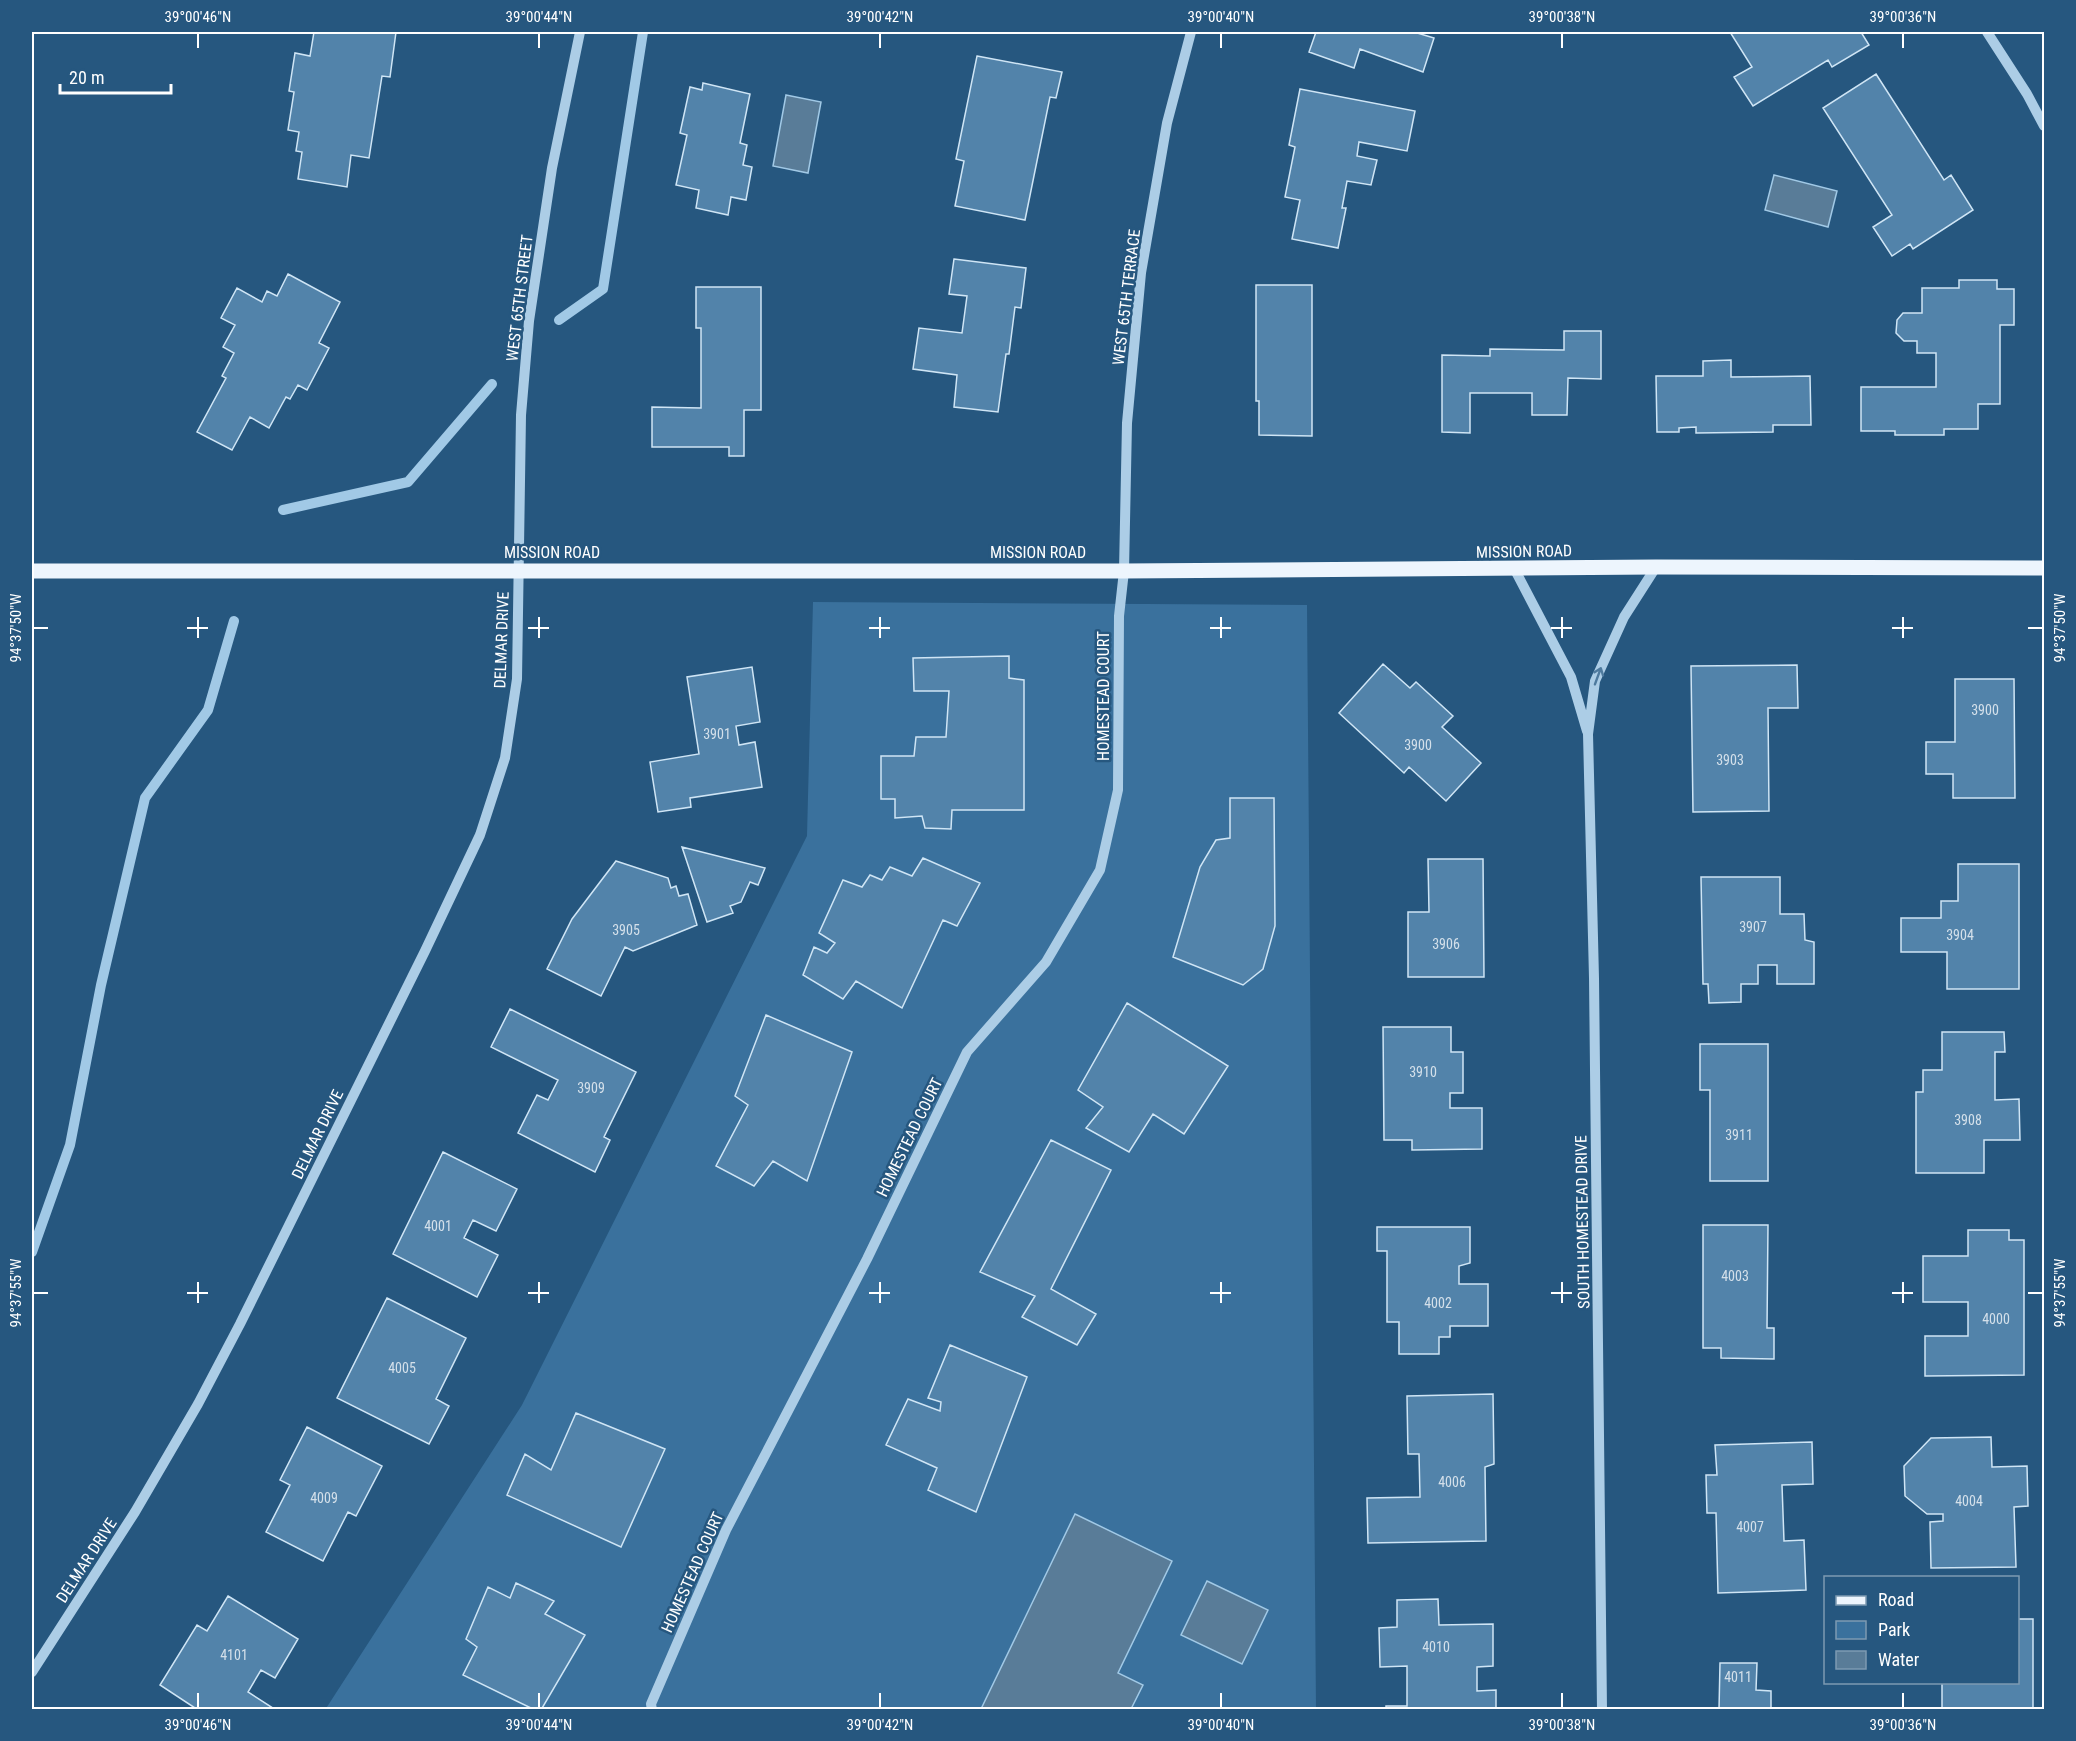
<svg xmlns="http://www.w3.org/2000/svg" width="2076" height="1741" viewBox="0 0 2076 1741" font-family="'Roboto Condensed',sans-serif">
	<style>
		.green { fill: #3a719d }
		.water { fill: #597c98; stroke: #a1c9e6; stroke-width: 1.5 }
		.lines { fill: none; stroke-linecap: round; stroke-linejoin: round }
		.stream { stroke: #a1c9e6; stroke-width: 10 }
		.building { fill: #5283aa; stroke: #cfe5f5; stroke-width: 1.5 }
		.minor { stroke: #accde6; stroke-width: 10 }
		.major { stroke: #edf5fd; stroke-width: 15 }
		.oneway { stroke: #4e7a9e }
		.ticks { fill: none; stroke: #fff; stroke-width: 2 }
		.labels { text-anchor: middle; stroke-width: 5; stroke-linejoin: round; paint-order: stroke }
		.number-label { font-size: 14px; fill: #d4e0ea }
		.street-label { font-size: 16px; fill: #fff; stroke: #26577f }
		.neatline { fill: none; stroke: #fff; stroke-width: 2 }
		.ticks-label { font-size: 15px; text-anchor: middle; fill: #fff }
	</style>
	<rect width="100%" height="100%" fill="#26577f"/>
	<path class="green" d="M813 602 1307 605 1316 1709 325 1710 522 1405 807 836Z"/>
	<path class="water" d="M786 95 821 102 808 173 773 166Z
		M1774 175 1837 191 1828 227 1765 210Z
		M1075 1514 1172 1561 1118 1673 1143 1685 1131 1709H981Z
		M1207 1581 1268 1610 1242 1664 1181 1635Z"/>
	<g class="lines">
		<path class="stream" d="M559 320 603 289 643 32
			M283 510 408 482 492 384
			M32 1252 70 1145 101 985 145 798 208 710 234 621"/>
	</g>
	<path class="building" d="M314 32H396L390 77 382 76 369 158 351 155 347 187 298 179 302 152 296 151 299 132 288 130 294 92 289 91 295 53 310 56Z
		M1316 32H1414L1434 38 1423 72 1360 49 1354 68 1309 52Z
		M1730 32H1861L1869 45 1832 67 1828 60 1753 106 1734 77 1752 67Z
		M977 56 1062 72 1056 98 1050 97 1025 220 955 206 964 161 956 159Z
		M1876 74 1944 180 1951 175 1973 210 1913 249 1910 244 1892 256 1873 227 1892 215 1823 108Z
		M703 83 750 94 740 143 747 145 743 165 752 167 746 200 731 197 728 215 696 208 699 190 676 185 687 135 680 133 690 87 702 90Z
		M1300 89 1415 111 1407 151 1359 142 1357 156 1377 160 1371 185 1347 181 1342 208H1346L1338 248 1292 239 1300 200 1285 197 1295 147 1289 145Z
		M954 259 1026 268 1021 308 1015 307 1009 354H1006L998 412 954 407 957 375 913 369 919 328 962 333 967 296 949 294Z
		M288 274 340 302 319 343 329 348 307 390 298 385 290 399 286 397 269 428 250 417 232 450 197 432 226 378 222 376 234 353 223 347 235 325 221 318 237 288 262 302 267 291 277 296Z
		M1959 280H1997V289H2014V325H2000V404H1978V429H1944V435H1895V431H1861V387H1936V353H1917V341H1904L1896 333 1897 320 1903 313H1922V288H1959Z
		M1256 285H1312V436L1259 435V401H1256Z
		M696 287H761V410H744V456H729V447H652V407L701 408V328H696Z
		M1564 331H1601V379L1568 378 1567 415H1532V393H1470V433L1442 432V355L1490 356V349L1564 350Z
		M1731 360V377L1810 376 1811 425H1773V432L1696 433V427L1679 428V432H1657L1656 376H1703V361Z
		M1009 656V678L1024 680V810H952L951 829 925 828 922 816 895 818V799H881V756H914L916 737H946L949 691H914L913 658Z
		M1383 664 1410 688 1416 682 1453 716 1442 727 1481 763 1446 801 1409 767 1404 773 1339 713Z
		M1797 665 1798 708H1768L1769 811 1693 812 1691 666Z
		M752 667 760 722 736 726 739 745 755 742 762 787 690 798 691 807 658 812 650 762 699 754 687 677Z
		M1955 679H2014L2015 798H1953V774H1926V742H1955Z
		M1230 798H1274L1275 926 1263 969 1243 985 1173 957 1200 867 1216 840 1230 838Z
		M682 847 765 868 758 885 750 882 741 902 730 906 733 913 707 922Z
		M923 858 980 883 957 926 943 920 902 1008 856 981 843 999 803 975 814 947 827 953 835 943 819 933 843 880 862 887 870 875 882 880 890 867 912 876Z
		M1428 859H1483L1484 977H1408V912H1429Z
		M616 861 668 878 671 888 676 886 679 896 688 894 697 925 633 951 625 947 601 996 547 969 572 919Z
		M1958 864H2019V989H1947V952H1901V918H1941V901H1958Z
		M1701 877H1780V914H1804L1805 940 1814 942V984H1777V965H1758V984H1741V1002L1709 1003 1708 984H1703Z
		M1127 1003 1228 1066 1184 1134 1153 1114 1129 1152 1086 1128 1103 1107 1078 1090Z
		M510 1009 636 1072 604 1137 610 1140 595 1172 518 1133 537 1095 548 1100 558 1080 491 1047Z
		M766 1015 852 1052 807 1181 773 1161 754 1186 716 1166 748 1105 735 1096Z
		M1383 1027H1451V1052H1463V1093H1450V1108H1482V1149L1412 1150V1140H1384Z
		M1942 1032H2004L2005 1052H1995V1100L2019 1099 2020 1140H1984V1173H1916V1092H1923V1070H1942Z
		M1700 1044H1768V1181H1710V1090H1700Z
		M1051 1140 1111 1170 1051 1289 1096 1314 1077 1345 1022 1317 1035 1296 980 1272Z
		M443 1152 517 1189 496 1231 473 1220 464 1238 498 1255 477 1297 393 1254Z
		M1703 1225H1768L1767 1328H1774V1359L1721 1358V1348H1703Z
		M1377 1227H1470V1263L1459 1266V1284H1488V1326H1450V1337H1439V1354H1399V1322H1387V1251H1377Z
		M1968 1230H2009V1240H2024V1375L1925 1376V1336H1968V1302H1923V1256H1968Z
		M387 1298 466 1338 436 1399 449 1406 429 1444 337 1398Z
		M950 1345 1027 1377 976 1512 928 1490 937 1468 886 1445 908 1399 940 1411 941 1402 928 1398Z
		M1493 1394 1494 1464 1485 1467 1486 1541 1368 1543 1367 1498 1420 1497 1419 1454H1408L1407 1396Z
		M576 1413 665 1449 621 1547 507 1495 525 1454 551 1470Z
		M307 1427 382 1466 356 1516 348 1512 323 1561 266 1532 290 1485 280 1480Z
		M1991 1437 1992 1467 2027 1466 2028 1506 2014 1507 2016 1567 1931 1568 1930 1522 1943 1521V1514H1927L1905 1496 1904 1466 1931 1438Z
		M1812 1442 1813 1484 1782 1485 1784 1541 1804 1540 1806 1590 1718 1593 1716 1513H1707L1706 1475H1717L1715 1445Z
		M516 1583 554 1601 545 1614 585 1635 541 1710H535L463 1675 477 1647 466 1639 488 1587 510 1598Z
		M228 1596 298 1639 275 1678 261 1670 248 1692 276 1710H198L160 1685 197 1625 207 1631Z
		M1438 1599 1439 1625 1493 1624V1666L1477 1667V1691L1496 1690V1710H1386V1706H1407V1666L1380 1667 1379 1628 1397 1627V1600Z
		M2018 1619H2033V1710H1942V1682H2018Z
		M1720 1663H1757L1756 1690 1771 1691V1710H1719Z"/>
	<g class="lines">
		<path class="minor" d="M1987 32 2027 94 2044 126
			M1515 570 1571 677 1587 731
			M32 1672 135 1512 198 1404 240 1324 425 951 480 835 505 758 517 679 521 415 529 321 552 168 580 32
			M652 1710 651 1704 726 1530 867 1259 967 1052 1046 962 1100 870 1118 790 1119 616 1124 571 1127 423 1141 273 1167 123 1191 32
			M1602 1710 1594 978 1588 734 1595 681 1624 617 1656 567"/>
		<path class="major" d="M32 571H1124L1656 567 2044 568"/>
	</g>
	<defs><path id="oneway-shaft" d="M-6 0H5M1.5-3L5.5 0L1.5 3" fill="none" stroke-width="1.6" stroke-linecap="round" stroke-linejoin="round" transform="scale(1.5)"/></defs>
	<use class="oneway" href="#oneway-shaft" transform="translate(1598 676) rotate(-70)"/>
	<path class="ticks" d="M198 33V48M539 33V48M880 33V48M1221 33V48M1562 33V48M1903 33V48M198 617V638M539 617V638M880 617V638M1221 617V638M1562 617V638M1903 617V638M33 628H48M187 628H208M528 628H549M869 628H890M1210 628H1231M1551 628H1572M1892 628H1913M2028 628H2043M198 1282V1303M539 1282V1303M880 1282V1303M1221 1282V1303M1562 1282V1303M1903 1282V1303M33 1293H48M187 1293H208M528 1293H549M869 1293H890M1210 1293H1231M1551 1293H1572M1892 1293H1913M2028 1293H2043M198 1693V1708M539 1693V1708M880 1693V1708M1221 1693V1708M1562 1693V1708M1903 1693V1708"/>
	<g class="labels">
		<g class="number-label">
			<text x="1985" y="715">3900</text>
			<text x="717" y="739">3901</text>
			<text x="1418" y="750">3900</text>
			<text x="1730" y="765">3903</text>
			<text x="1753" y="932">3907</text>
			<text x="626" y="935">3905</text>
			<text x="1960" y="940">3904</text>
			<text x="1446" y="949">3906</text>
			<text x="1423" y="1077">3910</text>
			<text x="591" y="1093">3909</text>
			<text x="1968" y="1125">3908</text>
			<text x="1739" y="1140">3911</text>
			<text x="438" y="1231">4001</text>
			<text x="1735" y="1281">4003</text>
			<text x="1438" y="1308">4002</text>
			<text x="1996" y="1324">4000</text>
			<text x="402" y="1373">4005</text>
			<text x="1452" y="1487">4006</text>
			<text x="324" y="1503">4009</text>
			<text x="1969" y="1506">4004</text>
			<text x="1750" y="1532">4007</text>
			<text x="1436" y="1652">4010</text>
			<text x="234" y="1660">4101</text>
			<text x="1738" y="1682">4011</text>
		</g>
		<g class="street-label">
			<text transform="translate(1126 297) rotate(-83)" y="6">WEST 65TH TERRACE</text>
			<text transform="translate(519 298) rotate(-83)" y="6">WEST 65TH STREET</text>
			<text transform="translate(1524 551) rotate(-1)" y="6">MISSION ROAD</text>
			<text x="552" y="558">MISSION ROAD</text>
			<text x="1038" y="558">MISSION ROAD</text>
			<text transform="translate(501 640) rotate(-88)" y="6">DELMAR DRIVE</text>
			<text transform="translate(1103 696) rotate(-90)" y="6">HOMESTEAD COURT</text>
			<text transform="translate(317 1134) rotate(-64)" y="6">DELMAR DRIVE</text>
			<text transform="translate(909 1137) rotate(-64)" y="6">HOMESTEAD COURT</text>
			<text transform="translate(1582 1222) rotate(-91)" y="6">SOUTH HOMESTEAD DRIVE</text>
			<text transform="translate(86 1560) rotate(-57)" y="6">DELMAR DRIVE</text>
			<text transform="translate(692 1572) rotate(-66)" y="6">HOMESTEAD COURT</text>
		</g>
	</g>
	<rect width="2076" height="1741" fill="none" stroke="#26577f" stroke-width="66"/>
	<rect x="1824" y="1576" width="195" height="108" fill="#26577f" stroke="#7d9ab2" stroke-width="1.5"/>
	<rect x="1836" y="1596" width="30" height="9" fill="#edf5fd" stroke="#7d9ab2" stroke-width="1.5"/>
	<text x="1878" y="1606" font-size="18" fill="#ffffff">Road</text>
	<rect x="1836" y="1621" width="30" height="18" fill="#3a719d" stroke="#7d9ab2" stroke-width="1.5"/>
	<text x="1878" y="1636" font-size="18" fill="#ffffff">Park</text>
	<rect x="1836" y="1651" width="30" height="18" fill="#597c98" stroke="#7d9ab2" stroke-width="1.5"/>
	<text x="1878" y="1666" font-size="18" fill="#ffffff">Water</text>
	<path d="M60 84v9h111v-9" fill="none" stroke="#ffffff" stroke-width="3"/>
	<text x="69" y="84" font-size="18" fill="#ffffff" stroke="#26577f" stroke-width="4.5" paint-order="stroke">20 m</text>
	<rect x="33" y="33" width="2010" height="1675" class="neatline"/>
	<g class="ticks-label">
		<text x="198" y="22">39°00'46"N</text>
		<text x="539" y="22">39°00'44"N</text>
		<text x="880" y="22">39°00'42"N</text>
		<text x="1221" y="22">39°00'40"N</text>
		<text x="1562" y="22">39°00'38"N</text>
		<text x="1903" y="22">39°00'36"N</text>
		<text transform="translate(2060 628) rotate(-90)" y="5">94°37'50"W</text>
		<text transform="translate(16 628) rotate(-90)" y="5">94°37'50"W</text>
		<text transform="translate(2060 1293) rotate(-90)" y="5">94°37'55"W</text>
		<text transform="translate(16 1293) rotate(-90)" y="5">94°37'55"W</text>
		<text x="198" y="1730">39°00'46"N</text>
		<text x="539" y="1730">39°00'44"N</text>
		<text x="880" y="1730">39°00'42"N</text>
		<text x="1221" y="1730">39°00'40"N</text>
		<text x="1562" y="1730">39°00'38"N</text>
		<text x="1903" y="1730">39°00'36"N</text>
	</g>
</svg>
